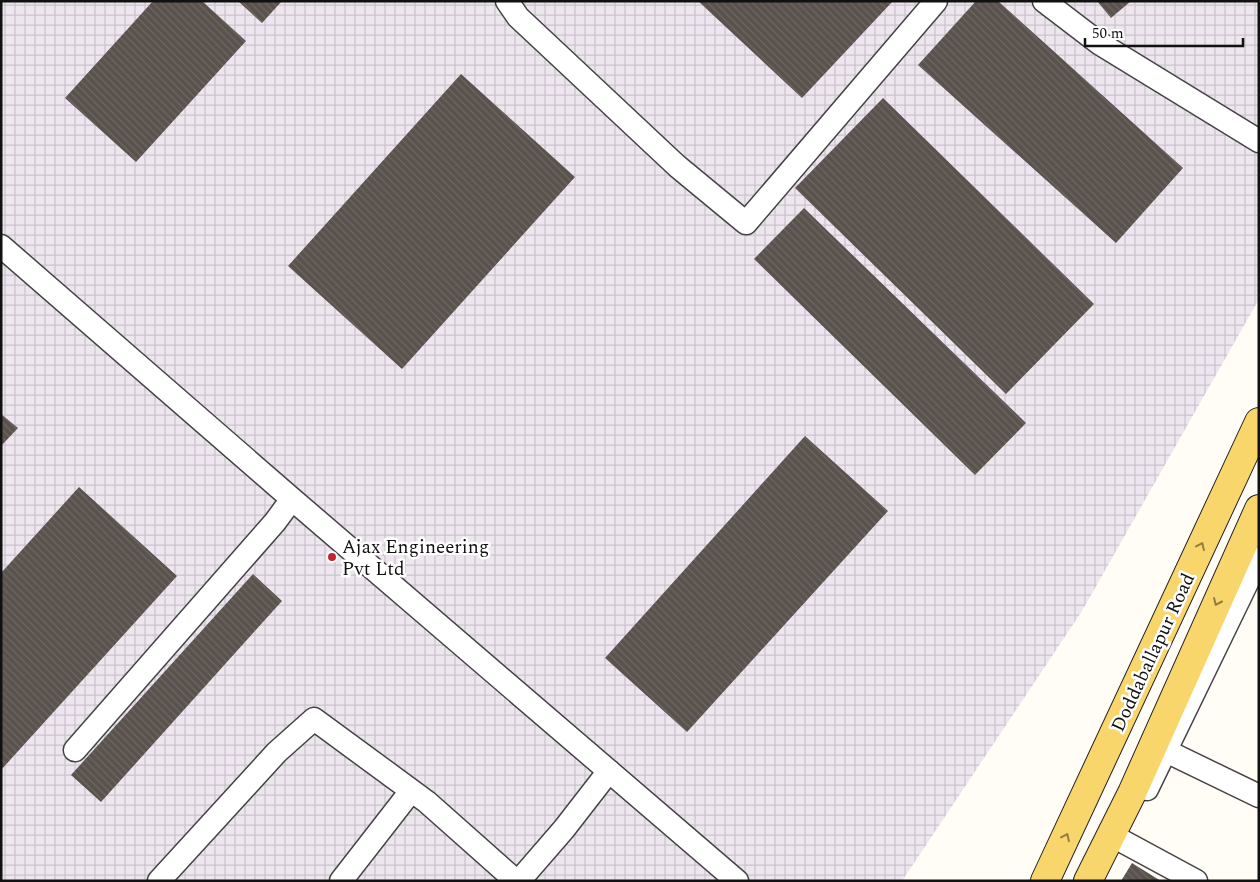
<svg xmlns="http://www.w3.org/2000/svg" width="1260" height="882" viewBox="0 0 1260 882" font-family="Spectral,serif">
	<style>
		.industrial { fill: url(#industrial-grid) }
		.building { fill: url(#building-back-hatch) }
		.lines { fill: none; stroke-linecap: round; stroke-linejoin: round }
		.minor-casing { stroke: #444; stroke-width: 25 }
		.major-casing { stroke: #222; stroke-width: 30 }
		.minor { stroke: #fff; stroke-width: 22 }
		.major { stroke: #f9d66b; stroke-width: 28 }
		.oneway { stroke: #917d42 }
		.poi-dot { fill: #c4262e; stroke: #fff; stroke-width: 2 }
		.labels { text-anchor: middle; stroke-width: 5; stroke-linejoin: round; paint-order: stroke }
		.poi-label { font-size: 19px; fill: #111; stroke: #fff; text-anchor: start }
		.street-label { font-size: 19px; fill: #111; stroke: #fff }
	</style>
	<defs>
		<pattern id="industrial-grid" width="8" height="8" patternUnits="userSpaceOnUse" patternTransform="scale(1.25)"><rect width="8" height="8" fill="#eee6ef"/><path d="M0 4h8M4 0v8" fill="none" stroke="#cbc4cc"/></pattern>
		<pattern id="building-back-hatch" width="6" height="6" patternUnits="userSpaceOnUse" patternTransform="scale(1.25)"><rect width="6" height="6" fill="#5a524d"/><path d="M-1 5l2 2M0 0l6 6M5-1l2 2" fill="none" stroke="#6d6662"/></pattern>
	</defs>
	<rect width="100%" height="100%" fill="#fffdf5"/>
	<path class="industrial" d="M1 1H1259V299L1082 611 902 881H1Z"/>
	<path class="building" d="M153 1H202L246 41 136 162 65 98Z
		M238 1H282L262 23Z
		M698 1H893L802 98Z
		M976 1H998L1183 168 1116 243 918 65Z
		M1097 1H1131L1111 18Z
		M461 74 575 177 402 369 288 266Z
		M883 98 1094 304 1006 394 795 188Z
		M804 208 1026 423 975 475 754 259Z
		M1 414 18 428 1 446Z
		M805 436 888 511 687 732 605 658Z
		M79 487 177 576 1 770V573Z
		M253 574 282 601 101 802 71 775Z
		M1132 863 1161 881H1121Z"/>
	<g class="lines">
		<g class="minor-casing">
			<path id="minor" d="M507 1 518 17 677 166 746 223 936 1
				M1044 1 1099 43 1259 141
				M1 246 292 499 737 881
				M75 750 275 522 292 499
				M1166 751 1259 796
				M1147 789 1259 558
				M1122 841 1196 881
				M159 881 277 752 314 719 427 802 516 881
				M341 881 411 791
				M519 881 564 829 609 771"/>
		</g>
		<g class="major-casing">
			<path id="major" d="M1045 881 1259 422
				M1088 881 1132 793 1259 509"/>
		</g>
		<use href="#minor" class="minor"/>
		<use href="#major" class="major"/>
	</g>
	<defs><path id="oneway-chevron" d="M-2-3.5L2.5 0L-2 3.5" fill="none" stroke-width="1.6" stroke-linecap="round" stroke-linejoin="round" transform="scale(1.25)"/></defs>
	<g class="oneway">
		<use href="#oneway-chevron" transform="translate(1201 546) rotate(-65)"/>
		<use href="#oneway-chevron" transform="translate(1217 602) rotate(114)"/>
		<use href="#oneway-chevron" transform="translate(1066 837) rotate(-65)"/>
	</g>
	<circle class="poi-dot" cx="332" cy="557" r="5"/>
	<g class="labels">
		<g class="poi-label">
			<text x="342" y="553">Ajax Engineering<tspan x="342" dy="22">Pvt Ltd</tspan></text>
		</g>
		<g class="street-label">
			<text transform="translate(1152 652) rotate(-65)" y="7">Doddaballapur Road</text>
		</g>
	</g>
	<rect width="1260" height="882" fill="none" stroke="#111111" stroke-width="5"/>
	<path d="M1085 38v8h158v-8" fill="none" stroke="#111111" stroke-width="2.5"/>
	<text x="1092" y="38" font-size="15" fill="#111111" stroke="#ffffff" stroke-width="4" paint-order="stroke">50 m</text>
</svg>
